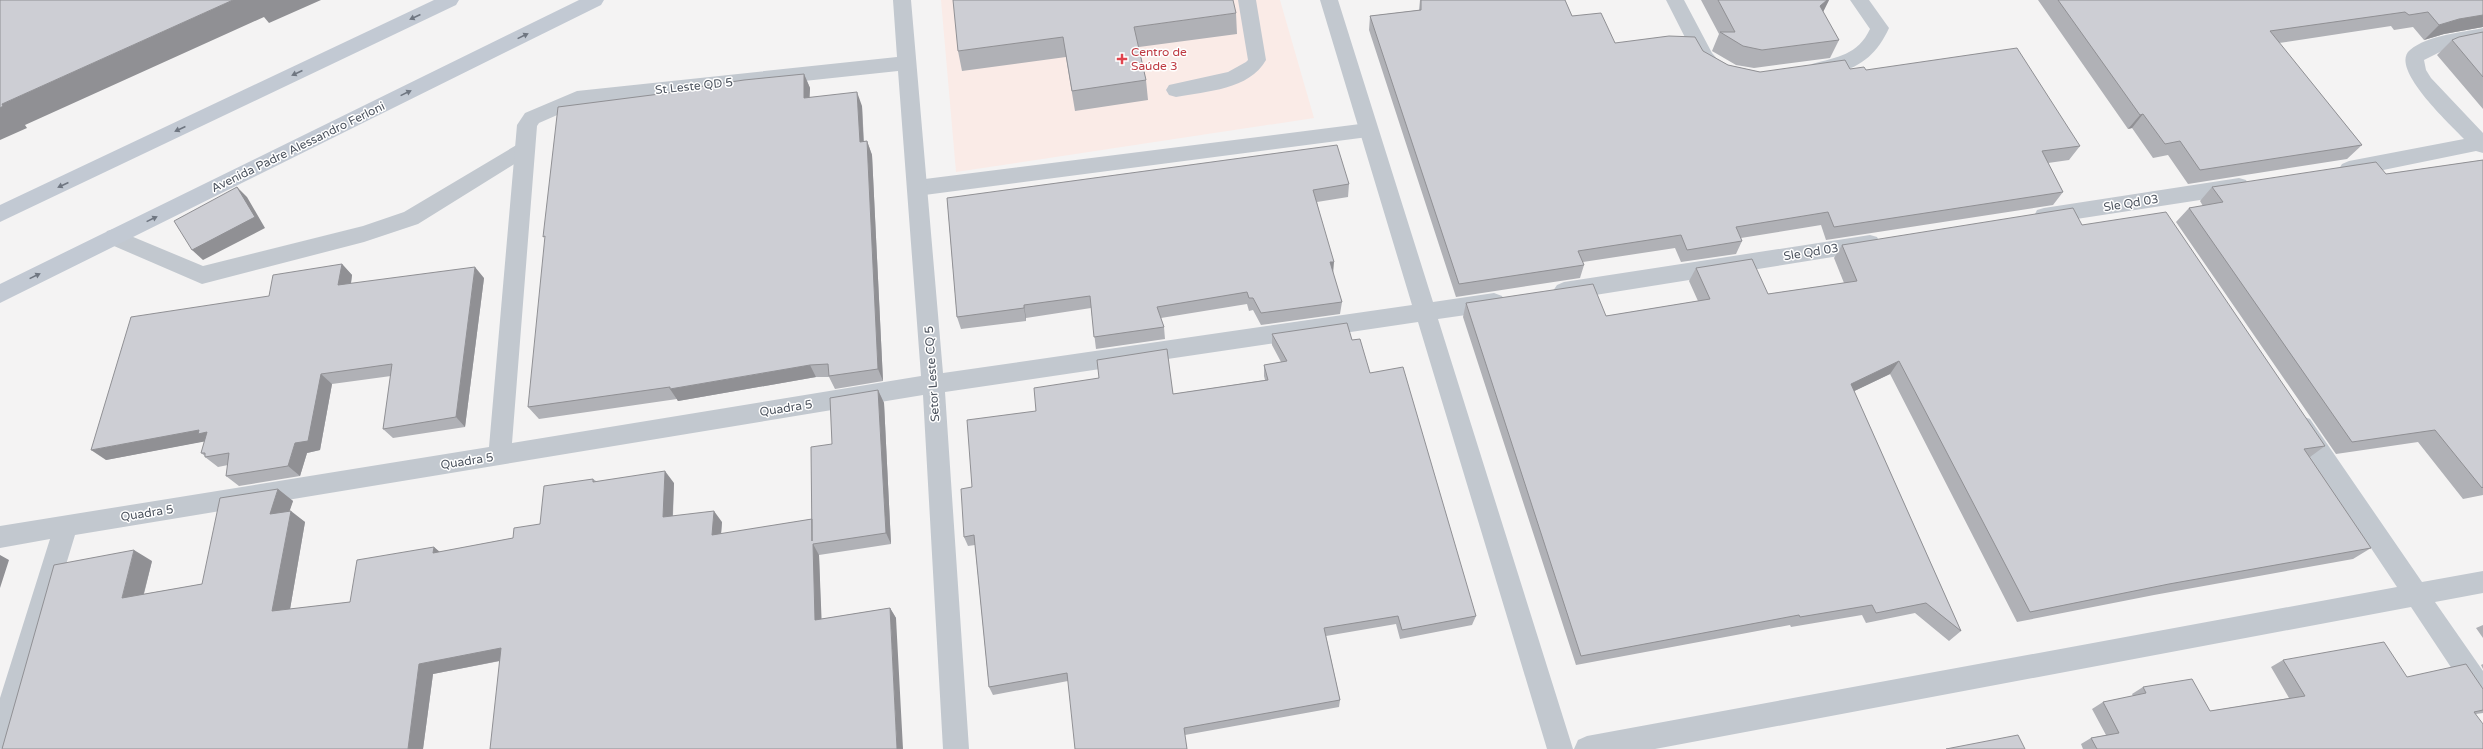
<svg xmlns="http://www.w3.org/2000/svg" width="2483" height="749" viewBox="0 0 2483 749" font-family="'Varela Round',sans-serif">
	<style>
		.medical { fill: #faebe7 }
		.lines { fill: none; stroke-linecap: round; stroke-linejoin: round }
		.lane { fill: #c2c8cf; fill-rule: evenodd }
		.street { fill: #c2c8cf; fill-rule: evenodd }
		.secondary { fill: #c2c9d3; fill-rule: evenodd }
		.wall { fill: #b0b1b6 }
		.shaded-wall { fill: #909094 }
		.building { fill: #cdced4; stroke: #909094 }
		.oneway { fill: #6f7681 }
		.health-dot { fill: #e0444e; stroke: #fff; stroke-width: 1.5 }
		.labels { text-anchor: middle; stroke-width: 3; stroke-linejoin: round; paint-order: stroke }
		.health-label { font-size: 12px; fill: #be3a42; stroke: #fff; text-anchor: start }
		.street-label { font-size: 12px; fill: #4c535e; stroke: #fff }
	</style>
	<rect width="100%" height="100%" fill="#f4f3f3"/>
	<path class="medical" d="M941 0H1280L1314 118 956 172Z"/>
	<g class="lines">
		<path class="lane" d="M1238 0H1256L1266 60C1249 90 1207 91 1176 97L1169 95 1166 90 1169 85 1228 72 1246 62 1248 60Z
			M1368 123 1375 125 1378 130 1375 135 1368 137 917 196 910 194 907 188 910 182 917 180Z
			M525 140 532 143 535 148 532 153 418 224 364 242 202 284 107 243 104 237 107 231 114 229 203 266 363 226 404 212Z"/>
		<path class="street" d="M893 0H911L943 373 1412 305 1320 0H1338L1433 302 1494 293 1502 296 1505 302 1502 308 1494 311 1438 319 1573 749H1547L1418 322 945 392 969 749H943L923 395 75 535 13 739 9 748 0 749V698L50 539 0 548V526L489 447 517 125 525 113 577 91 897 57ZM898 71 921 376 512 443 537 126 539 123 580 105Z
			M1666 0H1684L1712 53 1719 61 1717 66 1710 68 1698 63Z
			M1850 0H1869L1889 28C1878 52 1863 66 1837 73 1828 75 1821 76 1812 74L1810 69 1812 64C1837 57 1858 55 1870 29Z
			M2483 28V42L2444 50 2424 60 2426 70 2431 78 2483 133V153L2476 151 2349 177 2342 174 2339 169 2342 164 2349 161 2464 139C2452 126 2388 68 2410 50 2428 35 2460 33 2483 28Z
			M2239 178 2246 180 2249 186 2246 192 2239 194 2044 224 2037 222 2034 216 2037 210 2044 208Z
			M1870 235 1877 237 1880 243 1877 249 1870 251 1564 300 1557 297 1553 291 1557 285 1564 282Z
			M2302 416 2310 419 2422 582 2483 571V593L2435 602 2483 671V705L2474 702 2411 607 1655 749H1574L1578 740 1587 736 2397 587 2294 433 2291 426 2294 419Z"/>
		<path class="secondary" d="M434 0H459L456 5 0 222V205Z
			M579 0H604L601 5 0 303V284Z"/>
	</g>
	<path class="wall" d="M1420 0H1565L1572 16 1615 43 1703 51 1728 65 1760 72 1850 69 1866 70 2080 146 2069 160 2048 163 2063 192 2053 205 1826 240 1821 225 1741 238 1742 241 1736 254 1681 262 1675 248 1583 262 1584 265 1580 278 1456 297 1369 30 1370 16 1419 10Z
		M1701 0H1829L1823 12 1839 40 1830 58 1754 68 1736 65 1712 51 1719 34Z
		M2038 0H2483V27L2444 34 2424 40 2413 27 2394 30 2391 26 2279 43 2362 145 2347 159 2188 184 2168 155 2153 158 2132 128 2128 129Z
		M1236 13 1237 34 1139 47 1146 80 1148 100 1075 111 1066 57 962 71 958 51Z
		M2483 32V109L2437 55 2452 40Z
		M804 74 810 88 809 97 862 106 864 141H867L872 155 883 381 835 389 829 377H816L678 401 677 399 539 419 528 407 683 91Z
		M2483 160V495L2463 499 2418 442 2336 454 2176 222 2189 208 2203 206 2200 201 2212 187 2386 174Z
		M1349 184 1348 197 1317 202 1333 273 1342 302 1340 314 1261 325 1253 310 1249 311 1247 304 1161 318 1164 327 1165 339 1096 349 1091 308 1026 318V321L961 329 957 317 947 198Z
		M2082 225 2325 446 2310 457 2371 548 2353 559 2154 595 2017 622 1890 374 1854 391 1961 631 1949 641 1915 613 1866 623 1862 615 1791 627 1790 625 1576 665 1463 317 1466 303 1606 316 1698 301 1689 281 1696 268 1768 294 1844 283 1834 258 1842 245Z
		M342 264 352 275 351 284 484 278 465 427 393 438 383 429 391 376 332 384 320 450 307 453 300 476 239 486 226 476 228 465 218 467 205 457V456L201 453 205 441 106 460 269 296Z
		M1272 334 1352 340 1370 373 1476 616 1472 625 1400 639 1396 624 1326 636 1340 700 1339 707 1185 735 1068 681 993 695 989 687 975 545 968 546 964 537 972 487 1173 394 1265 380 1264 376V365L1281 362 1272 345Z
		M878 390 884 403 891 544 819 555 821 619 890 608 896 618 500 661 433 674 423 749H2L152 561 144 594 202 584 278 489 293 501 289 511 305 522 290 609 350 602 434 547 439 552 513 538 540 524 593 479 596 481 674 483 673 516 722 522 721 534 812 519 832 444Z
		M2483 625V638L2476 628Z
		M2283 660 2407 677 2483 689V713L2476 714 2483 749H2083L2081 744 2091 738 2106 735 2092 709 2103 702 2133 696 2132 694 2143 687 2210 711 2289 698 2271 667Z
		M2483 664V669L2481 665Z"/>
	<path class="shaded-wall" d="M233 0H321L269 23 264 17 25 125 27 128 0 140V108L2 104Z
		M1827 0H1829L1821 16 1820 6Z
		M2483 15V27L2444 34 2424 40 2439 25 2459 19Z
		M804 74 810 88 809 112 804 98Z
		M857 92 862 106 864 156 860 142Z
		M2143 114 2132 128 2128 129 2140 115Z
		M867 141 872 155 883 381 878 369Z
		M237 187 247 197 265 228 203 260 192 250Z
		M1330 262H1334L1333 274Z
		M342 264 352 275 349 296 338 285Z
		M475 267 484 278 465 427 456 417Z
		M1024 305 1026 318V321L1024 308Z
		M1899 361 1890 374 1842 397 1851 384Z
		M810 365 816 377 678 401 670 389Z
		M321 374 332 384 320 450 307 453 300 476 288 466 295 443Z
		M878 390 884 403 891 544 886 533Z
		M199 430 207 432V441L106 460 91 450Z
		M665 471 674 483 672 529 663 517Z
		M278 489 293 501 285 525 270 514Z
		M291 511 305 522 288 621 272 611Z
		M714 511 722 522 720 546 712 535Z
		M813 544 819 555 822 630 815 620Z
		M434 547 447 558 433 553Z
		M134 550 152 561 140 608 122 598Z
		M0 555 9 560 0 588Z
		M890 608 896 618 903 749H897Z
		M501 648 514 658 433 674 423 749H408L419 664Z"/>
	<path class="building" d="M0 0H233L2 104 3 106 0 108Z
		M953 0H1233L1236 13 1134 27 1146 80 1072 91 1063 37 958 51Z
		M1421 0H1565L1572 16 1601 13 1615 43 1669 36 1695 37 1703 51 1728 65 1760 72 1845 60 1850 69 1864 67 1866 70 2017 48 2080 146 2042 151 2063 192 1834 227 1828 212 1736 227 1742 241 1687 250 1681 235 1578 251 1584 265 1459 284 1370 16 1421 10Z
		M1718 0H1827L1820 6 1839 40 1762 50 1743 46 1720 32H1735Z
		M2058 0H2483V15L2459 19 2439 25 2428 12 2409 15 2405 12 2270 31 2362 145 2200 170 2180 141 2165 144 2143 114 2140 115Z
		M2483 32V77L2452 40 2459 37Z
		M804 74V98L857 92 860 142 867 141 878 369 829 376 828 364 810 365 670 389V387L528 407 545 236 543 237 558 107 683 91 690 88 744 80Z
		M1337 145 1349 184 1313 190 1334 262H1330L1342 302 1261 313 1253 298H1249L1247 292 1157 307 1164 327 1094 337 1090 296 1024 305V308L957 317 947 198Z
		M2483 160V487L2482 488 2435 430 2352 442 2189 208 2223 202 2212 187 2376 162 2386 174Z
		M237 187 255 217 192 250 174 221Z
		M2073 208 2082 225 2166 212 2325 446 2304 449 2371 548 2169 584 2030 612 1899 361 1851 384 1961 631 1926 603 1876 613 1872 605 1800 617 1799 615 1581 656 1466 303 1593 284 1606 316 1710 299 1696 268 1752 259 1768 294 1857 281 1842 245Z
		M342 264 338 285 475 267 456 417 383 429 392 364 321 374 308 441 295 443 288 466 226 476 229 453 205 457V453H201L207 432 198 434 199 430 91 450 131 317 269 296 273 275Z
		M1347 323 1352 340 1360 339 1370 373 1403 367 1476 616 1402 630 1398 616 1324 628 1340 700 1184 728 1187 749H1075L1067 673 989 687 974 535 964 537 961 489 972 487 967 420 1036 411 1034 388 1099 378 1097 360 1167 349 1173 394 1268 380 1264 365 1287 361 1272 334Z
		M878 390 886 533 813 544 815 620 890 608 897 749H490L501 648 419 664 408 749H2L54 565 134 550 122 598 202 584 220 498 278 489 270 514 291 511 272 611 350 602 357 560 434 547 433 553 513 538 514 528 540 524 544 486 593 479V482L665 471 663 517 714 511 712 535 812 519V541L811 447 832 444 830 398Z
		M2384 642 2407 677 2466 664 2483 689V710L2474 712 2483 724V749H2097L2091 738 2119 733 2103 702 2146 693 2143 687 2192 679 2210 711 2305 696 2283 660Z
		M2018 735 2025 749H1946Z"/>
	<defs><path id="oneway-solid" d="M-6-.8H1V-3.2L6.5 0L1 3.2V.8H-6Z"/></defs>
	<g class="oneway">
		<use href="#oneway-solid" transform="translate(415 17) rotate(155)"/>
		<use href="#oneway-solid" transform="translate(523 36) rotate(-26)"/>
		<use href="#oneway-solid" transform="translate(297 73) rotate(155)"/>
		<use href="#oneway-solid" transform="translate(406 93) rotate(-26)"/>
		<use href="#oneway-solid" transform="translate(180 129) rotate(155)"/>
		<use href="#oneway-solid" transform="translate(63 185) rotate(155)"/>
		<use href="#oneway-solid" transform="translate(152 219) rotate(-26)"/>
		<use href="#oneway-solid" transform="translate(35 276) rotate(-26)"/>
	</g>
	<path class="health-dot" d="M1120 53h4v4h4v4h-4v4h-4v-4h-4v-4h4z"/>
	<g class="labels">
		<g class="health-label">
			<text x="1131" y="56">Centro de<tspan x="1131" dy="14">Saúde 3</tspan></text>
		</g>
		<g class="street-label">
			<text transform="translate(694 86) rotate(-6)" y="4">St Leste QD 5</text>
			<text transform="translate(298 147) rotate(-26)" y="4">Avenida Padre Alessandro Ferloni</text>
			<text transform="translate(2131 203) rotate(-9)" y="4">Sle Qd 03</text>
			<text transform="translate(1811 252) rotate(-9)" y="4">Sle Qd 03</text>
			<text transform="translate(932 374) rotate(-94)" y="4">Setor Leste CQ 5</text>
			<text transform="translate(786 408) rotate(-9)" y="4">Quadra 5</text>
			<text transform="translate(467 461) rotate(-9)" y="4">Quadra 5</text>
			<text transform="translate(147 513) rotate(-9)" y="4">Quadra 5</text>
		</g>
	</g>
</svg>
